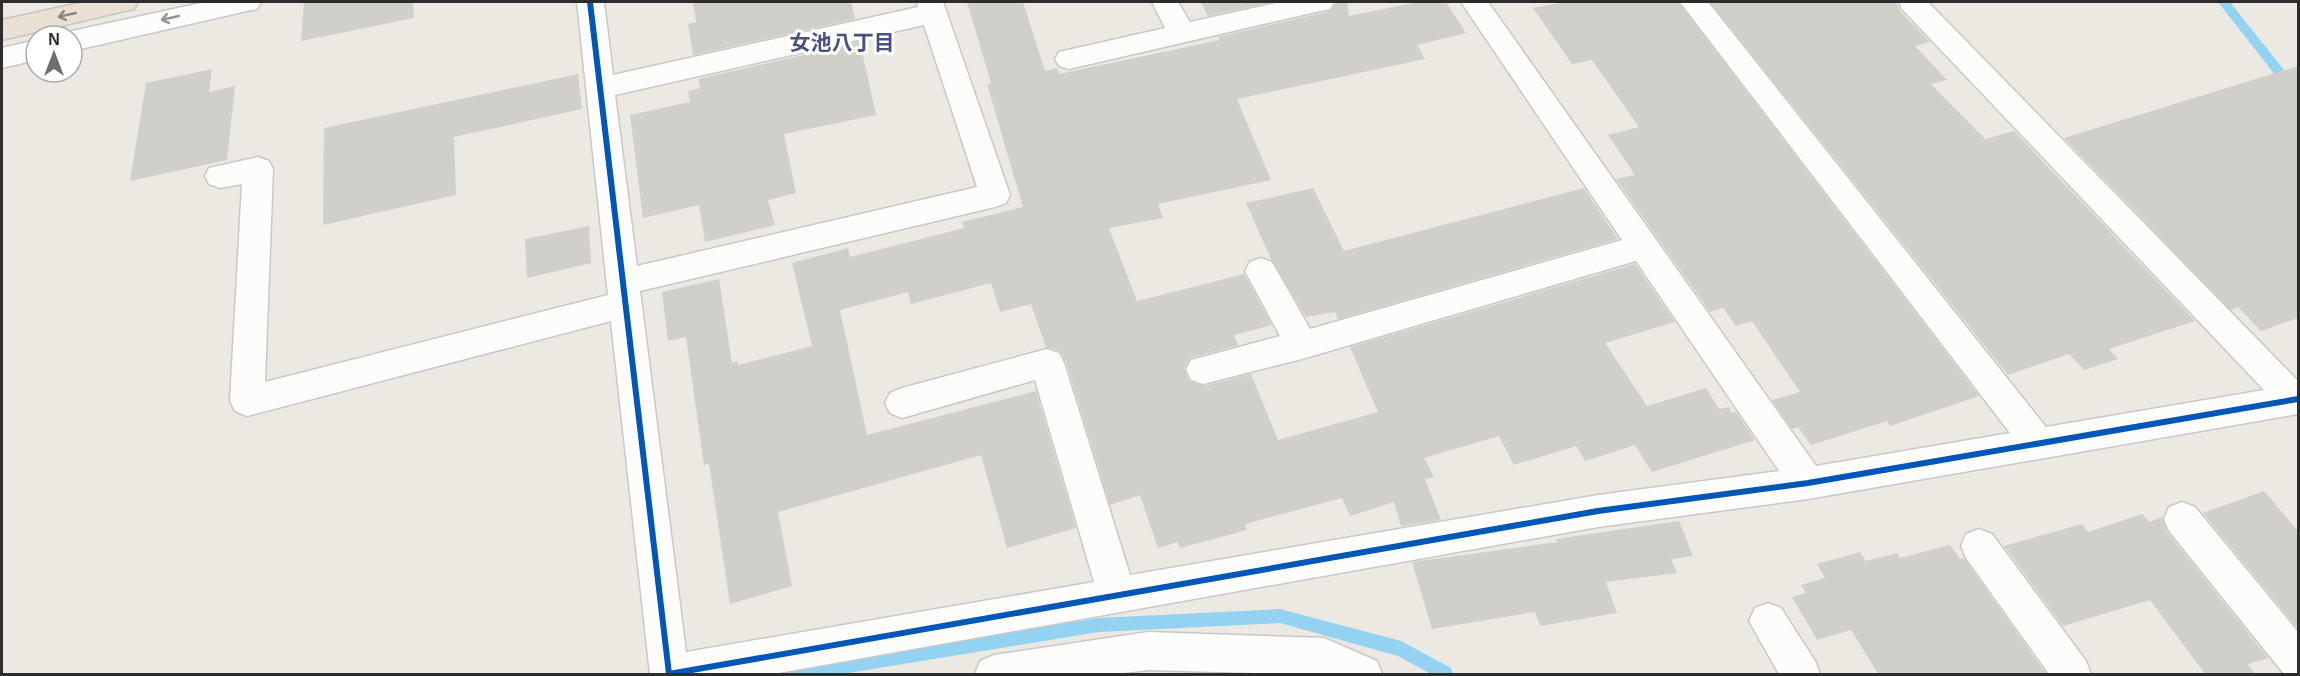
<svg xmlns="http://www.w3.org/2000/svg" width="2300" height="676" viewBox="0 0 2300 676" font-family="Helvetica,'Noto Sans JP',sans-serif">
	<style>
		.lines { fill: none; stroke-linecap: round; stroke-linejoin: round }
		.stream { fill: #93d3f1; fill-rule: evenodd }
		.building { fill: #d1cfc9 }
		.minor-casing { stroke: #c9c8c8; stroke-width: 3 }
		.highway-casing { stroke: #c6c5c3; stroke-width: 3 }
		.minor { fill: #fcfcfb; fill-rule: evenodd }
		.highway { fill: #eae0d4; fill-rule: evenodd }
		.cycleway-casing { stroke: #fff; stroke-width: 10 }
		.cycleway { stroke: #0057b8; stroke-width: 6 }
		.oneway { stroke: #8c8680 }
		.oneway2 { stroke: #949494 }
		.labels { text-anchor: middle; stroke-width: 6; stroke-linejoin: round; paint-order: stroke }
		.neighbourhood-label { font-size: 21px; font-weight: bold; fill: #4a5082; stroke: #fff }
	</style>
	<rect width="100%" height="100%" fill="#ece9e2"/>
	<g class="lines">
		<path class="stream" d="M2218 2H2230L2298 88V100L2294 99Z
			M1280 609 1401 641 1451 668 1453 674H1431L1398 656 1280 623 1099 632 842 674H790L792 668 798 666 1099 618Z"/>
	</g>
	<path class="building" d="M304 2H413L414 18 301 41Z
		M693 2H851L855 19 693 55 688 24 696 22Z
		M967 2H1023L1045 71 1057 68 1059 74 1220 40 1218 37 1330 11 1336 2H1347L1349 16 1418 2H1446L1466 33 1417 45 1425 59 1237 99 1271 180 1158 204 1163 218 1109 228 1137 301 1244 274 1272 325 1234 335 1238 345 1190 358 1184 369 1189 381 1204 386 1251 374 1278 440 1378 412 1350 347 1635 264 1675 322 1605 343 1647 406 1706 388 1719 409 1729 407 1732 413 1736 412 1755 440 1652 472 1635 445 1585 461 1576 446 1514 465 1499 436 1424 458 1434 477 1425 479 1441 520 1401 526 1394 502 1350 516 1342 498 1245 524 1247 530 1180 548 1178 542 1158 548 1140 495 1110 505 1066 362 1060 351 1046 347 1031 304 1000 312 991 283 911 304 908 292 840 310 867 435 1036 391 1076 528 1007 548 981 455 778 512 792 586 730 604 709 464 704 465 686 337 668 341 662 292 719 279 732 363 737 361 738 365 812 346 792 263 848 248 850 257 964 228 962 222 1023 207 987 84 991 83Z
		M1201 2H1273L1208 16Z
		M1565 2H1678L1979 396 1890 426 1887 421 1811 445 1798 427 1792 429 1772 400 1800 392 1752 321 1736 326 1723 308 1710 312 1616 179 1635 175 1608 135 1639 127 1592 60 1572 64 1533 8Z
		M1710 2H1896L1900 11 1930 42 1915 46 1947 80 1931 84 1985 139 2014 131 2195 321 2109 349 2118 359 2084 370 2069 354 2008 375Z
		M860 42 876 115 784 134 796 193 768 200 775 225 705 242 699 205 643 218 630 115 690 102 688 91 700 88 698 79Z
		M2298 66V318L2261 331 2238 307 2231 310 2064 138Z
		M212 69 209 92 235 86 227 160 130 181 146 83Z
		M578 74 582 109 454 137 456 195 323 225 324 128Z
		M1313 188 1344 251 1584 188 1618 239 1338 319 1335 312 1306 317 1271 259 1246 203Z
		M589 226 591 263 527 278 525 239Z
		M2264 491 2298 531V629L2203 513Z
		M2142 514 2149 522 2162 517 2167 532 2268 658 2248 664 2256 675H2206L2150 600 2063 626 2004 546 2082 524 2088 532Z
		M1679 521 1693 556 1671 559 1677 573 1606 582 1617 613 1540 626 1535 612 1432 629 1412 562 1558 542 1556 539Z
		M1950 545 1960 559 1964 558 2047 675H1879L1851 630 1817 640 1792 597 1806 593 1801 585 1825 578 1817 564 1860 552 1866 561 1897 553 1900 558Z"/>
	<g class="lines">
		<g class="minor-casing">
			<path id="minor" d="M206 2H261L257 9 247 11 72 51V36H61L72 31Z
				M577 2H604L613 75 918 7 917 2H943L1010 195 1006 203 995 207 640 291 686 652 1094 582 1035 380 902 418 890 413 885 403 890 393 902 388 1047 349 1059 353 1064 363 1130 575 1598 495 1779 471 1636 261 1302 359 1203 384 1191 380 1186 370 1191 360 1280 336 1245 271 1250 262 1261 258 1272 262 1310 329 1622 240 1461 2H1488L1816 466 2010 433 1680 2H1708L2046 427 2264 390 1902 9 1899 2H1928L2298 381V414L1808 499 1598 527 773 674H650L611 321 247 416 235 411 230 401 242 184 220 188 209 184 205 176 209 168 258 157 269 161 273 169 265 382 608 295ZM924 25 977 187 637 266 615 95Z
				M1152 2H1178L1190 22 1281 2H1334L1330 9 1320 11 1069 69 1059 66 1055 59 1059 52 1165 28Z
				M36 40V60L2 68V48Z
				M2182 502 2195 507 2298 632V674H2284L2169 531 2164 519 2169 507Z
				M1979 529 1992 534 2086 661 2091 674H2049L1966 558 1961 546 1966 534Z
				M1768 603 1781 608 1815 661 1820 674H1779L1749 621 1755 608Z
				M1148 632 1324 638 1377 661 1382 674H1288L1148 670 1116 674H975L980 661 994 655Z"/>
		</g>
		<g class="highway-casing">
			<path id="highway" d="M84 2H138L134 9 124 11 2 40V20Z"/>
		</g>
		<use href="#minor" class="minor"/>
		<use href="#highway" class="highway"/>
		<g class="cycleway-casing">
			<path id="cycleway" d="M590 2 669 674
				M669 674 1598 511 1808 483 2298 399"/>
		</g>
		<use href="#cycleway" class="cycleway"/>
	</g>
	<defs><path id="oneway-shaft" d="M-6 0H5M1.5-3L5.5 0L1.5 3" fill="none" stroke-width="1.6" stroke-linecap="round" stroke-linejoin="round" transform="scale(1.5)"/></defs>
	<use class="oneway" href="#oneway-shaft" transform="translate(67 15) rotate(167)"/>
	<use class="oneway2" href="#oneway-shaft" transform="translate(170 18) rotate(167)"/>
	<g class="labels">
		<g class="neighbourhood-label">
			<text x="842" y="50">女池八丁目</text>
		</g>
	</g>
	<rect width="2300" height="676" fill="none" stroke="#2d2d2d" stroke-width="6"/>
	<g transform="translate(54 54)"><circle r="28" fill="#ffffff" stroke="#ababab" stroke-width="1.5"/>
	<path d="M0-4.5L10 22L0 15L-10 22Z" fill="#706f6c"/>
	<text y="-9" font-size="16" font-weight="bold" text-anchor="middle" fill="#2d2d2d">N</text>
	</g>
</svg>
